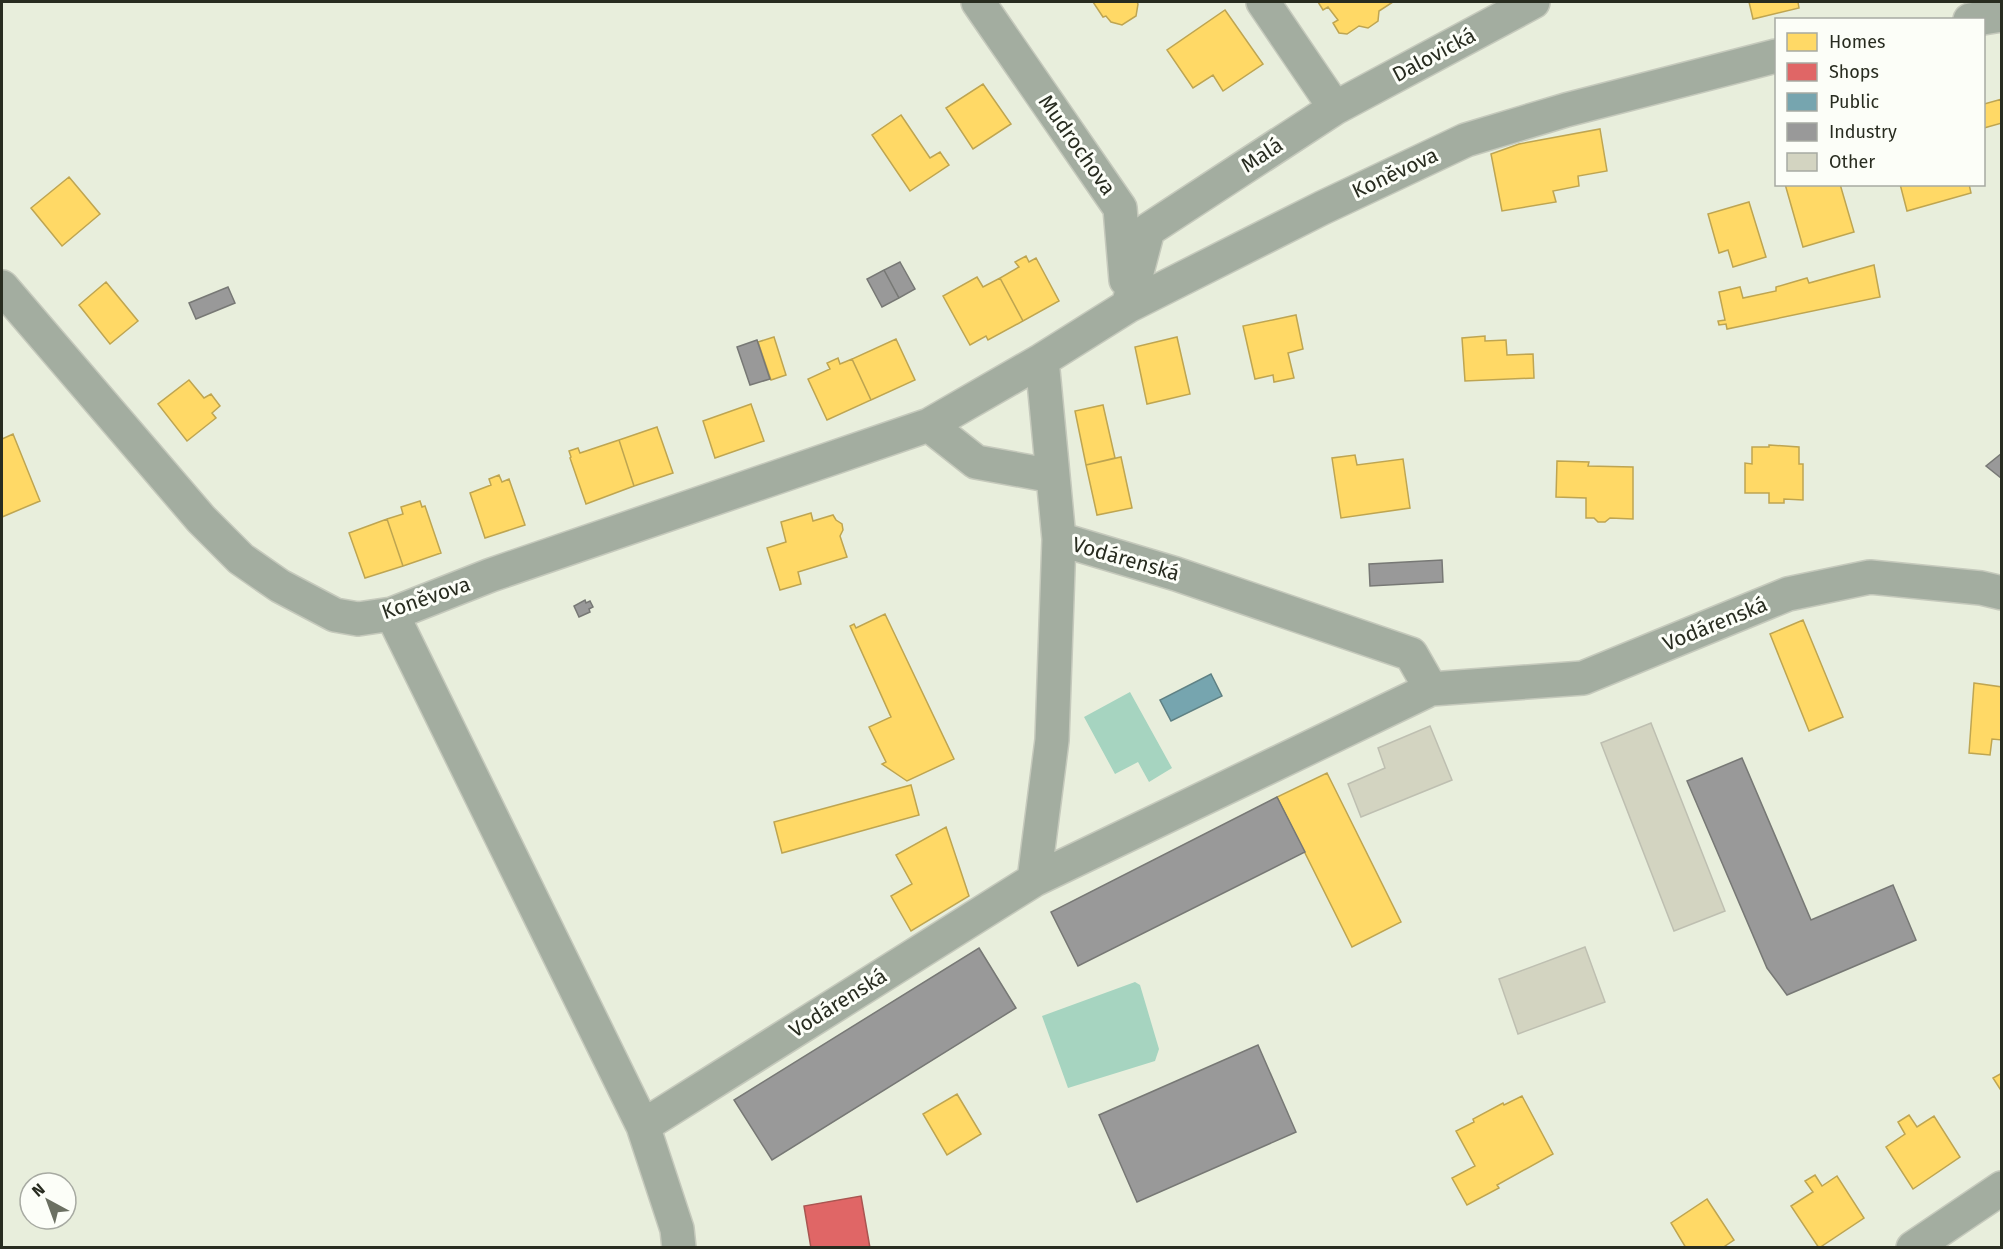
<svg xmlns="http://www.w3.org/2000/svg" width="2003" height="1249" viewBox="0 0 2003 1249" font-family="'Fira Sans',sans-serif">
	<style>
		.water { fill: #a6d4c0 }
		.homes { fill: #ffd966; stroke: #bea551; stroke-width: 1.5 }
		.shops { fill: #e06666; stroke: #a95551; stroke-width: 1.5 }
		.public { fill: #76a5af; stroke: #5f8184; stroke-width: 1.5 }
		.industry { fill: #999; stroke: #777875; stroke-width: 1.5 }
		.building { fill: #d3d4c1; stroke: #bebfb1; stroke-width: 1.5 }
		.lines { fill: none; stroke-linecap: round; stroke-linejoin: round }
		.minor-casing { stroke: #c5c9bc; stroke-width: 36 }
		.minor { stroke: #a3ada0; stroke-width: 33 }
		.labels { text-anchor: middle; stroke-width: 6; stroke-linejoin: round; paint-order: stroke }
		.street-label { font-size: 21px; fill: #282c20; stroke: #fcfef8 }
	</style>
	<rect width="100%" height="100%" fill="#e8eedc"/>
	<path class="water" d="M1130 692 1172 768 1149 782 1138 762 1115 774 1084 717Z
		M1135 982 1140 985 1159 1049 1155 1061 1068 1088 1042 1016Z"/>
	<path class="homes" d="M1093 2H1137L1138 4 1136 16 1122 25 1111 22 1106 16 1103 17Z
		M1318 2H1393L1379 11 1378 21 1368 28 1359 26 1347 34 1339 33 1333 23 1338 20 1328 7 1323 10Z
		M1749 2H1798L1799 8 1753 19Z
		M1225 10 1263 64 1223 91 1213 75 1193 88 1167 50Z
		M983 84 1011 124 973 149 946 108Z
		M2002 99V123L1984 128V104Z
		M901 115 930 158 940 152 949 165 910 191 872 135Z
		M1600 129 1607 171 1578 176 1579 186 1553 191 1556 202 1502 211 1491 154 1519 144Z
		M69 177 100 214 62 246 31 208Z
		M1785 184H1840L1854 232 1803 247Z
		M1900 184H1969L1971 193 1907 211Z
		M1749 202 1766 257 1733 267 1728 250 1719 253 1708 214Z
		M1026 256 1029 262 1036 258 1059 301 1023 321 1000 278 1019 267 1015 262Z
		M1874 265 1880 297 1727 329 1726 324 1719 325 1718 321 1725 320 1719 292 1740 287 1743 298 1776 291V287L1807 278 1809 283Z
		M977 277 983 287 1000 278 1023 321 988 340 986 336 970 345 943 296Z
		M106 282 138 321 110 344 79 305Z
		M1296 315 1303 349 1288 353 1294 378 1274 382 1273 375 1255 379 1243 326Z
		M1485 336V341L1506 340 1507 355 1533 354 1534 378 1465 381 1462 338Z
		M774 337 786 375 771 380 758 342Z
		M1177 337 1190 394 1147 404 1135 347Z
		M896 339 915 380 871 400 852 359Z
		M838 358 840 364 852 359 871 400 827 420 808 379 830 369 827 363Z
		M189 380 204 398 211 394 220 406 212 413 216 418 187 441 158 404Z
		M751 404 764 441 715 458 703 421Z
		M1103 405 1115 458 1086 465 1075 411Z
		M657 427 673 473 634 486 619 440Z
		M13 434 40 501 2 517V439Z
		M619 440 634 486 586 504 570 458 571 457 569 451 578 448 580 453Z
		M1769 445 1799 447V464H1803V500L1784 499V503H1769V493H1745V463L1752 464V447H1769Z
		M1355 455 1357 465 1403 459 1410 508 1341 518 1332 458Z
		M1121 457 1132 508 1097 515 1086 465Z
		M1557 461 1589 462 1588 466 1633 467V519L1610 518 1605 522H1598L1594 518H1586V498L1556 497Z
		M499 475 502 482 509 479 525 525 485 538 470 493 491 485 489 479Z
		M420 501 422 507 425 506 441 553 403 566 387 519 403 514 401 507Z
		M811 513 813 521 833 515 836 520 842 524 843 530 840 536 847 557 798 572 801 584 780 590 767 548 786 542 781 522Z
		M387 519 403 566 365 578 349 533Z
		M885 614 954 759 907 781 882 764 886 762 869 727 891 717 850 626 854 624 856 628Z
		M1803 620 1843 717 1809 731 1770 634Z
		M1974 683 2002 687V740L1992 739 1990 755 1969 753Z
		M1327 773 1401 922 1352 947 1277 797Z
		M911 785 919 815 782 853 774 822Z
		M946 827 969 896 911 931 891 896 912 884 896 855Z
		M2002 1073V1092L1993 1078Z
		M957 1094 981 1134 947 1155 923 1114Z
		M1522 1096 1553 1154 1497 1185 1499 1188 1467 1205 1452 1178 1475 1166 1456 1131 1474 1122 1473 1119 1503 1103 1504 1105Z
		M1909 1115 1917 1127 1934 1116 1960 1157 1913 1189 1886 1147 1905 1134 1898 1122Z
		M1815 1175 1822 1186 1837 1176 1864 1218 1819 1248 1791 1206 1813 1192 1805 1181Z
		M1707 1199 1734 1240 1722 1248H1686L1671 1223Z"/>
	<path class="shops" d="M861 1196 870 1248H811L804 1206Z"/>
	<path class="public" d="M1211 674 1222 696 1171 721 1160 700Z"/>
	<path class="industry" d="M900 262 915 289 899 298 884 270Z
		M884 270 899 298 882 307 867 279Z
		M228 287 235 303 196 319 189 303Z
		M757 340 770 379 750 385 737 347Z
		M2002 453V478H2001L1986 466Z
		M1442 560 1443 582 1370 586 1369 564Z
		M585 600 586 603 590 601 593 607 589 609 590 612 579 617 574 606Z
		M1742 758 1811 920 1893 885 1916 940 1787 995 1767 968 1687 781Z
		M1277 797 1305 852 1078 966 1051 912Z
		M979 948 1016 1008 772 1160 734 1100Z
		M1258 1045 1296 1132 1137 1202 1099 1115Z"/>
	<path class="building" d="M1651 723 1725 911 1674 931 1601 743Z
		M1430 726 1452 780 1361 817 1348 784 1385 768 1378 748Z
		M1585 947 1605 1002 1518 1034 1499 979Z"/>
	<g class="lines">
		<g class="minor-casing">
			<path id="minor" d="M978 2 1120 208 1126 280
				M1970 20 2002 15
				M1335 108 1533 2
				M2 287 201 519 241 559 280 586 335 615 358 619 392 614 491 575 929 425 1042 360 1128 306 1322 208 1466 140 1566 110 1776 56
				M1128 306 1148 230 1335 108 1263 2
				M929 425 976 462 1053 476
				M1059 539 1176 574 1411 654 1431 689
				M392 614 643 1126 677 1229 679 1248
				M1034 880 1052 740 1059 539 1042 360
				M643 1126 1034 880 1431 689 1583 678 1788 594 1870 577 1981 588 2002 593
				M1913 1248 2002 1188"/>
		</g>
		<use href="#minor" class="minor"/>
	</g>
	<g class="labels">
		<g class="street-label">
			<text transform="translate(1434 55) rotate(-28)" y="7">Dalovická</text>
			<text transform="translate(1077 145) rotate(55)" y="7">Mudrochova</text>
			<text transform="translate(1262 155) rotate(-33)" y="7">Malá</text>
			<text transform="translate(1395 173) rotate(-25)" y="7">Koněvova</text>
			<text transform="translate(1126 559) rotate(16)" y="7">Vodárenská</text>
			<text transform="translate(426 598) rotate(-19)" y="7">Koněvova</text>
			<text transform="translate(1715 624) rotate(-22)" y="7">Vodárenská</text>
			<text transform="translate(838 1003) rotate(-32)" y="7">Vodárenská</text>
		</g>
	</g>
	<rect width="2003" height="1249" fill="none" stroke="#282c20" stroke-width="6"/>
	<rect x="1775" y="18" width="210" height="168" fill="#fcfef8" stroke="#a7aaa2" stroke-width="1.5"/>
	<rect x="1787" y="33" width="30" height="18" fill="#ffd966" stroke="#a7aaa2" stroke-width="1.5"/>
	<text x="1829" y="48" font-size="18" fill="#282c20">Homes</text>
	<rect x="1787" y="63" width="30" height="18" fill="#e06666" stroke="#a7aaa2" stroke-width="1.5"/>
	<text x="1829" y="78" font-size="18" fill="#282c20">Shops</text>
	<rect x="1787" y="93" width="30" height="18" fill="#76a5af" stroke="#a7aaa2" stroke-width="1.5"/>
	<text x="1829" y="108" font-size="18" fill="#282c20">Public</text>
	<rect x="1787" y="123" width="30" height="18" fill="#999999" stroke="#a7aaa2" stroke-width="1.5"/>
	<text x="1829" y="138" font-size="18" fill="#282c20">Industry</text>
	<rect x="1787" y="153" width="30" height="18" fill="#d3d4c1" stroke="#a7aaa2" stroke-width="1.5"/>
	<text x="1829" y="168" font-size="18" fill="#282c20">Other</text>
	<g transform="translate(48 1201) rotate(319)"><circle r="28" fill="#fcfef8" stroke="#a7aaa2" stroke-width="1.5"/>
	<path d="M0-4.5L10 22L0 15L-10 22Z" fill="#6b7062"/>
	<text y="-9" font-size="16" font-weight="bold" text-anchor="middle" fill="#282c20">N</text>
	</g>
</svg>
